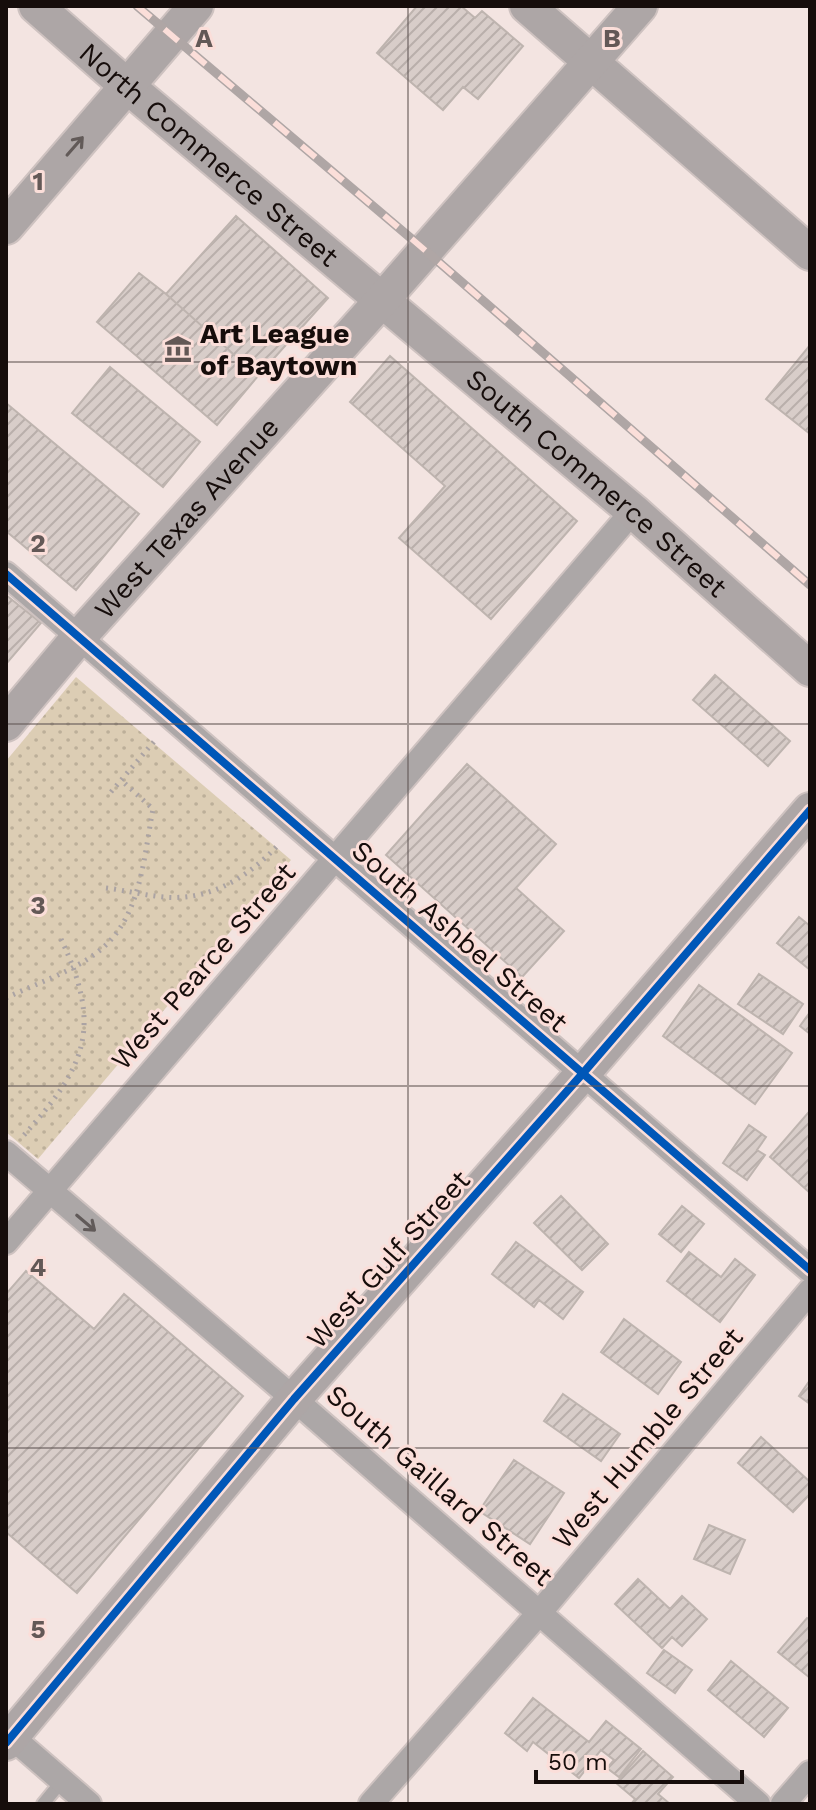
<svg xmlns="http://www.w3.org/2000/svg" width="816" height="1810" viewBox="0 0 816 1810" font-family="'Work Sans',sans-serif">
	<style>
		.park { fill: url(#park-dots) }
		.building { fill: url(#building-hatch); stroke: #beb4af; stroke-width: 2 }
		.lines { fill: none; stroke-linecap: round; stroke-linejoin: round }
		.lane-casing { stroke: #cec2c0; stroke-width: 16 }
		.street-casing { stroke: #cec2c0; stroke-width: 28 }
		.secondary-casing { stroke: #cec2c0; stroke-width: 38 }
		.path { stroke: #aba3a3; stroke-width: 5; stroke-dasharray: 2 6; stroke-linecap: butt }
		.lane { stroke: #aca7a7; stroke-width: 12 }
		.street { stroke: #aca7a7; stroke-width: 24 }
		.secondary { stroke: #ada6a6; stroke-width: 34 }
		.rail-casing { stroke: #afa6a5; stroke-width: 9 }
		.rail { stroke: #fbded9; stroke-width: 6; stroke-dasharray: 18; stroke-linecap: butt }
		.cycleway-casing { stroke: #fbded9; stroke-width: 13 }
		.cycleway { stroke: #0057b8; stroke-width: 8 }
		.oneway { stroke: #625a58 }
		.oneway2 { stroke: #615a59 }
		.grid { fill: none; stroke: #635856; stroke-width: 2; stroke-opacity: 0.55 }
		.labels { text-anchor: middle; stroke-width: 6; stroke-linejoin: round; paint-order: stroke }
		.street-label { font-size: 28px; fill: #160d0b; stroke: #fbded9 }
		.poi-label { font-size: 28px; font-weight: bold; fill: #160d0b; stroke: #fbded9; text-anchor: start }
		.grid-label { font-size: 26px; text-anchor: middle; font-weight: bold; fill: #635856; stroke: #fbded9; stroke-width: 6; stroke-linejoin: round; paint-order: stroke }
	</style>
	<defs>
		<pattern id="park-dots" width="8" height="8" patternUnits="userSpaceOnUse" patternTransform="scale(2)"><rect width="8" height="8" fill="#dccdb4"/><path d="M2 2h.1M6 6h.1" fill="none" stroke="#bcaf99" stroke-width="1.8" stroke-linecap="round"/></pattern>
		<pattern id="building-hatch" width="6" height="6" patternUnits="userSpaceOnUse" patternTransform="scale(2)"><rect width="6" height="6" fill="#d8cdc9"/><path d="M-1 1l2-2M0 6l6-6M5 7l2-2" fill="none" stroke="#b9afab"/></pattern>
	</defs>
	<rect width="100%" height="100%" fill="#f3e4e1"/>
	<path class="park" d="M76 677 291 860 38 1159 6 1132V761Z"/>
	<path class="building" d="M417 6H461L475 18 482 11 523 46 478 99 463 87 443 110 377 53Z
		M236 216 328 298 258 376 166 294Z
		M139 273 166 294 258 376 217 425 97 322Z
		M810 345V434L766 399Z
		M390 356 577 521 491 619 399 538 445 486 350 402Z
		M110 367 200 442 163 487 72 413Z
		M6 403 139 514 76 590 6 531Z
		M6 595 41 623 6 664Z
		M715 675 790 741 768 766 693 700Z
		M467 764 556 844 516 888 564 931 522 977 386 855Z
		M799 917 810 926V970L777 943Z
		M759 974 803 1004 783 1034 738 1004Z
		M699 985 792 1053 755 1104 663 1036Z
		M810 1012V1034L800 1026Z
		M808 1113 810 1115V1193L770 1157Z
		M749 1125 766 1137 757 1150 765 1155 747 1180 723 1163Z
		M561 1196 608 1244 582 1270 534 1223Z
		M682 1206 704 1224 681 1252 659 1234Z
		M516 1242 583 1292 563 1319 539 1300 534 1307 492 1274Z
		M689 1252 721 1277 735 1259 755 1275 720 1322 667 1281Z
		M26 1271 94 1329 124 1294 243 1396 77 1593 6 1532V1294Z
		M624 1319 681 1362 658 1394 601 1352Z
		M810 1380V1404L799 1396Z
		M563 1394 620 1434 601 1461 544 1421Z
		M761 1437 810 1482V1494L793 1512 738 1463Z
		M514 1460 564 1493 530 1544 479 1511Z
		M709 1525 745 1540 730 1574 694 1559Z
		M638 1579 670 1609 682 1596 707 1619 682 1646 672 1637 662 1648 615 1604Z
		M807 1618 810 1620V1678L778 1652Z
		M664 1650 692 1670 675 1693 647 1673Z
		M731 1661 788 1708 764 1737 708 1690Z
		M533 1698 589 1742 606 1721 641 1749 619 1777 607 1768 614 1760 601 1750 579 1778 533 1742 527 1751 505 1733Z
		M643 1751 673 1777 658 1794 670 1804H631L635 1799 616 1783Z"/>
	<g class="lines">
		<g class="lane-casing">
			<path id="lane" d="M43 1804 62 1781"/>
		</g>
		<g class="street-casing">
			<path id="street" d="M6 574 810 1270
				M6 1153 294 1399 758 1804
				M6 1242 633 511
				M6 1732 89 1804
				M371 1804 540 1612 810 1291
				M783 1804 810 1773"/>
		</g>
		<g class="secondary-casing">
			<g id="secondary">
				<path id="s1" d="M36 6 127 86 633 511 810 669"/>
				<path d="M527 6 810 253"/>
				<path d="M6 227 196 6"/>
				<path id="s2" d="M6 724 79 637 383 299 640 6"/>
				<path d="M6 1743 294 1399 584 1072 810 810"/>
			</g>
		</g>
		<path class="path" d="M111 792 157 738
			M106 888C123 890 139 894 155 896 206 904 247 879 280 843
			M6 998C35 984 69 973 95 954 141 921 143 861 153 809L121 780
			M24 1135C86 1066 103 1028 61 939"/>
		<use href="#lane" class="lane"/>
		<use href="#street" class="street"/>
		<use href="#secondary" class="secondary"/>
		<g class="rail-casing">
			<path id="rail" d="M137 6 426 251 810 585"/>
		</g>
		<use href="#rail" class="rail"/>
		<g class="cycleway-casing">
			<path id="cycleway" d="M6 574 810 1270
				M6 1743 294 1399 584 1072 810 810"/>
		</g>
		<use href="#cycleway" class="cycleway"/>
	</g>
	<defs><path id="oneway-shaft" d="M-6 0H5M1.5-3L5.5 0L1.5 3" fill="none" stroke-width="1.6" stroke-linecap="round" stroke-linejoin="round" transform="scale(2)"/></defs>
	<use class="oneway" href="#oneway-shaft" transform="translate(75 146) rotate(-49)"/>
	<use class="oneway2" href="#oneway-shaft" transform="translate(86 1223) rotate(40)"/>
	<path class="grid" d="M408 6V1804M6 362H810M6 724H810M6 1086H810M6 1448H810"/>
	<defs>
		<g id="museum-bare" transform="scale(2.16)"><path d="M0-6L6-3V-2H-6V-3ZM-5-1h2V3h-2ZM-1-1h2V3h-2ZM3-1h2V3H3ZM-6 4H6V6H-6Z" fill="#635856" stroke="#fbded9" stroke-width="2.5" paint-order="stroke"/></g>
	</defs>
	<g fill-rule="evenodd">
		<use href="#museum-bare" x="178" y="349"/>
	</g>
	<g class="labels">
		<g class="street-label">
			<text dy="10" stroke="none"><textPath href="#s1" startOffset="228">North Commerce Street</textPath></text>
			<text dy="10" stroke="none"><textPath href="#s1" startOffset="736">South Commerce Street</textPath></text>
			<text dy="10" stroke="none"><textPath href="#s2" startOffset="274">West Texas Avenue</textPath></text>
			<text transform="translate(460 936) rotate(41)" y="10">South Ashbel Street</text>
			<text transform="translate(203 966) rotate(-49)" y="10">West Pearce Street</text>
			<text transform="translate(388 1259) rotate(-48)" y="10">West Gulf Street</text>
			<text transform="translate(647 1438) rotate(-50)" y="10">West Humble Street</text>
			<text transform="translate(440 1485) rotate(41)" y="10">South Gaillard Street</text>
		</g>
		<g class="poi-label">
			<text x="200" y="343">Art League<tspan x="200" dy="32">of Baytown</tspan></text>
		</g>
	</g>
	<g class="grid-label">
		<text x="204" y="47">A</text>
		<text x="612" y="47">B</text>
		<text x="38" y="190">1</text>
		<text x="38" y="552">2</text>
		<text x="38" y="914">3</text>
		<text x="38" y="1276">4</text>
		<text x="38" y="1638">5</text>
	</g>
	<rect width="816" height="1810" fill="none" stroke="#160d0b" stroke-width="16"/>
	<path d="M536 1770v12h206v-12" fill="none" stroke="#160d0b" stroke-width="4"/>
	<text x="548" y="1770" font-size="24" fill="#160d0b" stroke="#fbded9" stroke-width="6" paint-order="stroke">50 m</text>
</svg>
